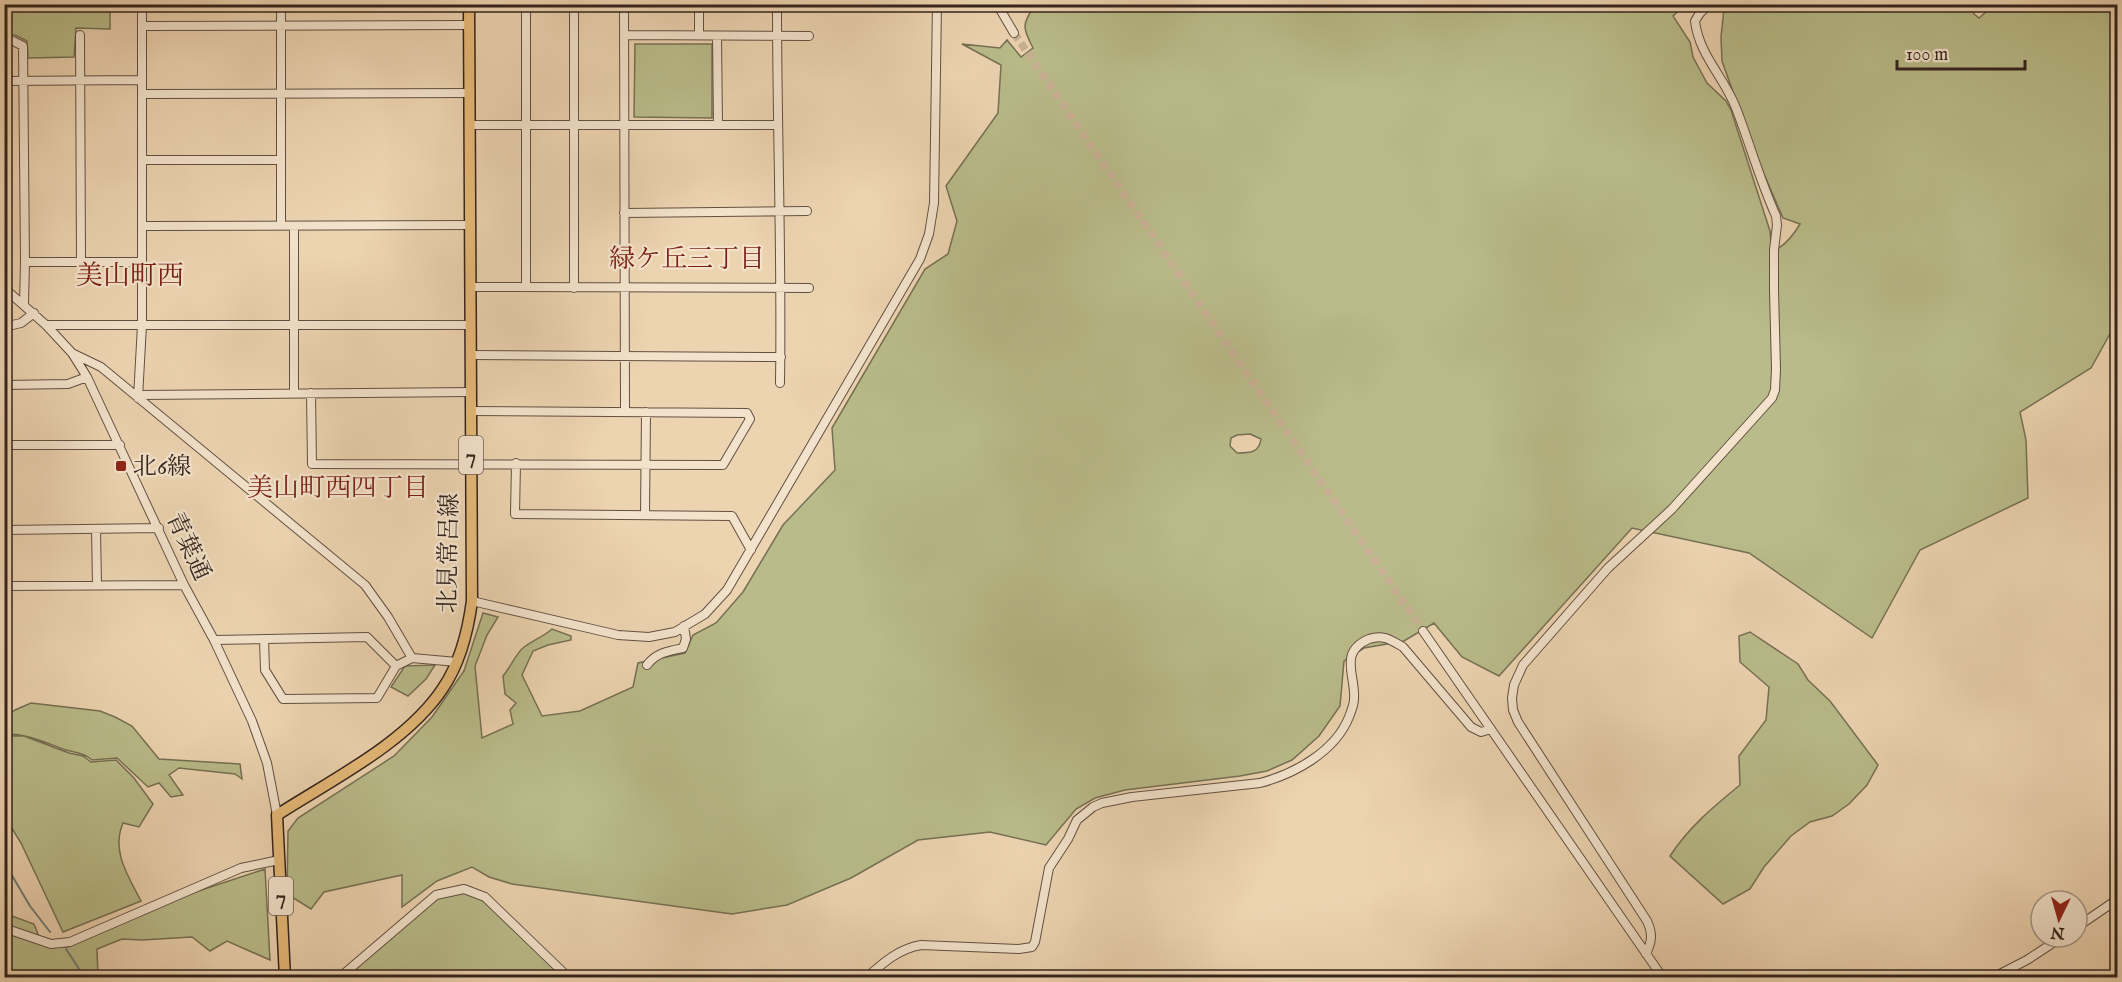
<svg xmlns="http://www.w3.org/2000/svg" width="2122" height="982" viewBox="0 0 2122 982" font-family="'IM FELL English','Noto Serif JP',serif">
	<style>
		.green { fill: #b9bc8a; stroke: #767054; stroke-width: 1.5; fill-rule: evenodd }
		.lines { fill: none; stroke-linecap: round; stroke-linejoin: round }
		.stream { stroke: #717d76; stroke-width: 2 }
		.minor-tunnel { stroke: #c8b194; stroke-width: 8; stroke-dasharray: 8 4; stroke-linecap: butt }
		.minor-casing { stroke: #625043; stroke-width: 10 }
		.major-casing { stroke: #34241e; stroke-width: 13 }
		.minor { stroke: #f3e3cc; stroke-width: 8 }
		.major { stroke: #e6ba78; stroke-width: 10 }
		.poi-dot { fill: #8f2418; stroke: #f3e3cc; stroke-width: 2 }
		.labels { text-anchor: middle; stroke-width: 4.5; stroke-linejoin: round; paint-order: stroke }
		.shield { fill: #f3e3cc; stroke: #6d5d52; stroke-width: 1.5 }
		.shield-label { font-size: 22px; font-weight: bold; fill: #34241e }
		.poi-label { font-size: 24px; fill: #34241e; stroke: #f3e3cc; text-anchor: start }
		.street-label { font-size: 24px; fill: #34241e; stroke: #f3e3cc }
		.neighbourhood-label { font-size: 26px; fill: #7a1f14; stroke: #f3e3cc }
		.quarter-label { font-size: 27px; fill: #7a1f14; stroke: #f3e3cc }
	</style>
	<rect width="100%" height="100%" fill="#edd4b1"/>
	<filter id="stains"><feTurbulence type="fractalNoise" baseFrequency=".00333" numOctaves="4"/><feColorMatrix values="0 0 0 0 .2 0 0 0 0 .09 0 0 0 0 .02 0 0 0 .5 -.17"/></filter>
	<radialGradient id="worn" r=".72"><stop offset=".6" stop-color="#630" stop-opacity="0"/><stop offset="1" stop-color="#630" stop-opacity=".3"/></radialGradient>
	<path class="green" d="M2023 4 2117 5V328L2111 332 2091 368 2020 412 2026 440 2028 498 1920 550 1872 638 1749 553 1632 528 1499 676 1462 657 1434 623 1404 641 1364 648 1344 661 1340 706 1319 736 1292 760 1267 771 1240 776 1125 790 1095 798 1076 809 1046 845 990 832 918 840 851 878 787 905 732 914 512 884 489 877 472 867 437 881 402 907V875L324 892 311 909 287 894 288 831 298 818 394 756 432 717 464 671 483 613 498 617 487 635 475 666 482 738 513 724 510 710 516 703 505 694 503 676C510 668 517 652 523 648 533 640 543 637 552 629L571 636V640L548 645 533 651 522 675 542 716 580 711 633 687 638 663 685 653 693 635 716 623 743 592 783 525 835 470 832 428 925 269 948 254 957 221 946 186 998 113 1001 65 962 44 1000 48 1007 40 1021 57 1033 48C1022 27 1022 24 1035 5H1698L1682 8 1673 16 1690 42 1693 57 1707 83 1726 101 1731 110 1770 231 1772 252C1785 246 1793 236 1800 224L1783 218 1754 151 1722 61 1721 37 1724 9 1727 5H1969L1974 14 1979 18 1994 5H2015L2018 9ZM1250 434 1261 439C1259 453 1250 453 1237 453L1230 446 1231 438 1237 435Z
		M5 5H110V29L76 28 74 57 28 58 27 41 15 35H5Z
		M635 44H712V118L634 117Z
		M1750 632 1798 664 1808 680 1830 701 1878 765 1867 785 1849 804 1832 816 1810 822 1791 836 1764 867 1750 889 1723 904 1670 856C1689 827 1713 807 1740 785L1739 756 1766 720 1769 687 1740 662 1739 636Z
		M435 665 426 679 408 696 391 687 405 666Z
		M31 703 100 711 115 717 132 726 159 759 240 764 242 779 235 774 179 768 169 775 183 795 171 797 159 783 148 787 117 758 92 760C84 753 77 753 66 750 46 743 29 734 7 734L5 729V718L15 710Z
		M5 734 6 736H24L69 753 83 756 91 762 116 760 134 778 153 804 139 827 123 823C111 851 128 876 141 901L63 932 21 843 5 817Z
		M265 869 270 960 227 941 210 951 192 937 142 940 122 939 97 949 98 977H5L4 913 34 924 42 944 68 947 171 900Z
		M462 891 481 899 564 978H342L440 895Z"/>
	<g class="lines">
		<path class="stream" d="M4 862 30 906 50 932
			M66 949 85 978"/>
		<path class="minor-tunnel" d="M1014 33 1423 631"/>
		<g class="minor-casing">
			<path id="minor" d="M526 4V287
				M574 4V288
				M624 4 625 412
				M699 4V35
				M777 4C777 131 782 257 780 383
				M997 4 1014 33
				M142 26 469 25
				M80 35 81 262
				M624 35 809 36
				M717 36 718 125
				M13 41 23 46 25 262 24 304
				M4 81 141 80
				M142 94 469 93
				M469 125H777
				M142 160H280
				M624 213 807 211
				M281 225V4
				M142 226 470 225
				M25 262H142
				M470 287 809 288
				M4 288 46 325 72 353 87 377 184 585 214 640 252 721 267 763 277 815
				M46 325H470
				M4 327 21 323 34 313
				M74 354 101 367 365 585 388 617 412 658 457 662
				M470 355 781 357
				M4 385 68 384 87 377
				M294 393V226
				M311 393 312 464 723 465 750 419 747 413 470 411
				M139 395 470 392
				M138 398 142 325V4
				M4 445H120
				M516 463 515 514 732 516 751 550
				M645 515 646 412
				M96 529 97 585
				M4 530 159 528
				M4 586 184 585
				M472 601 618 635 649 637 675 632 705 614 727 590 920 259 929 234 934 203 937 4
				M1423 631 1663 978
				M264 639 265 670 283 699 377 698 396 666 412 658
				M214 640 367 637 396 666
				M647 665C656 653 668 651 683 648L686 639 684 626
				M2077 927 2118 899
				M4 928 51 944 70 942 241 868 279 860
				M1646 954C1652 941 1653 934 1647 921L1518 722 1513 710 1512 698 1514 685 1523 665 1608 568 1672 509 1772 398 1775 390 1776 369 1774 290V250L1777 225 1776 216C1760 181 1750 144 1736 108 1724 77 1699 55 1695 21L1700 13 1710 4
				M339 978 436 895 464 889 485 897 569 978
				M866 978C883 963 898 949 921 945L1019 949 1032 947 1035 942 1049 868 1068 839 1077 820 1093 807 1102 803 1132 797 1260 783C1294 774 1335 752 1349 717 1351 712 1354 704 1354 699 1356 676 1338 652 1369 639 1383 634 1391 640 1403 647L1471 727 1481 732 1491 729
				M1992 978 2027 960 2062 937"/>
		</g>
		<g class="major-casing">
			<path id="major" d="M285 978 277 815C331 780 407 743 443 688 460 663 468 631 472 601L469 4"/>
		</g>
		<use href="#minor" class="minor"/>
		<use href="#major" class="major"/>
	</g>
	<rect class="poi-dot" x="115" y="460" width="12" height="12" rx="3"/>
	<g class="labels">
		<g class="shield">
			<rect x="459" y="436" width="24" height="38" rx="4.5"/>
			<rect x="269" y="877" width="24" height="38" rx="4.5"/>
		</g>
		<g class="shield-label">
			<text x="471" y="463">7</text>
			<text x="281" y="904">7</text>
		</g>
		<g class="poi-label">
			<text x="133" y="474">北6線</text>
		</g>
		<g class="street-label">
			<text transform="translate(189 546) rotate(65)" y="8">青葉通</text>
			<text transform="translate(448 553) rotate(-89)" y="8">北見常呂線</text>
		</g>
		<g class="neighbourhood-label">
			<text x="687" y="267">緑ケ丘三丁目</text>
			<text x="338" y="496">美山町西四丁目</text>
		</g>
		<g class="quarter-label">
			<text x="130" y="284">美山町西</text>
		</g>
	</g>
	<rect width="2122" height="982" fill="none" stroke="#edd4b1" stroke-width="24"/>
	<rect x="6" y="6" width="2110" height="970" fill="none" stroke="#34241e" stroke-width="3"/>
	<rect x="12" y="12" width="2098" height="958" fill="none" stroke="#34241e" stroke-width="1.5"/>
	<g transform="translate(2059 919) rotate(185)"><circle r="28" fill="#f3e3cc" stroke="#a79786" stroke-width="1.5"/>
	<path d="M0-4.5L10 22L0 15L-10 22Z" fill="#8f2418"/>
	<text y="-9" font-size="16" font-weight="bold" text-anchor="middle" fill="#34241e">N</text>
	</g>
	<path d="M1897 60v9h128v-9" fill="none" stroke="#34241e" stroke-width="3"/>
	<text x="1906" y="60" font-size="18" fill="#34241e" stroke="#f3e3cc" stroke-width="4.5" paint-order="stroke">100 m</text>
	<rect width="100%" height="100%" filter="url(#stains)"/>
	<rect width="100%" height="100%" fill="url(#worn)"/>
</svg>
